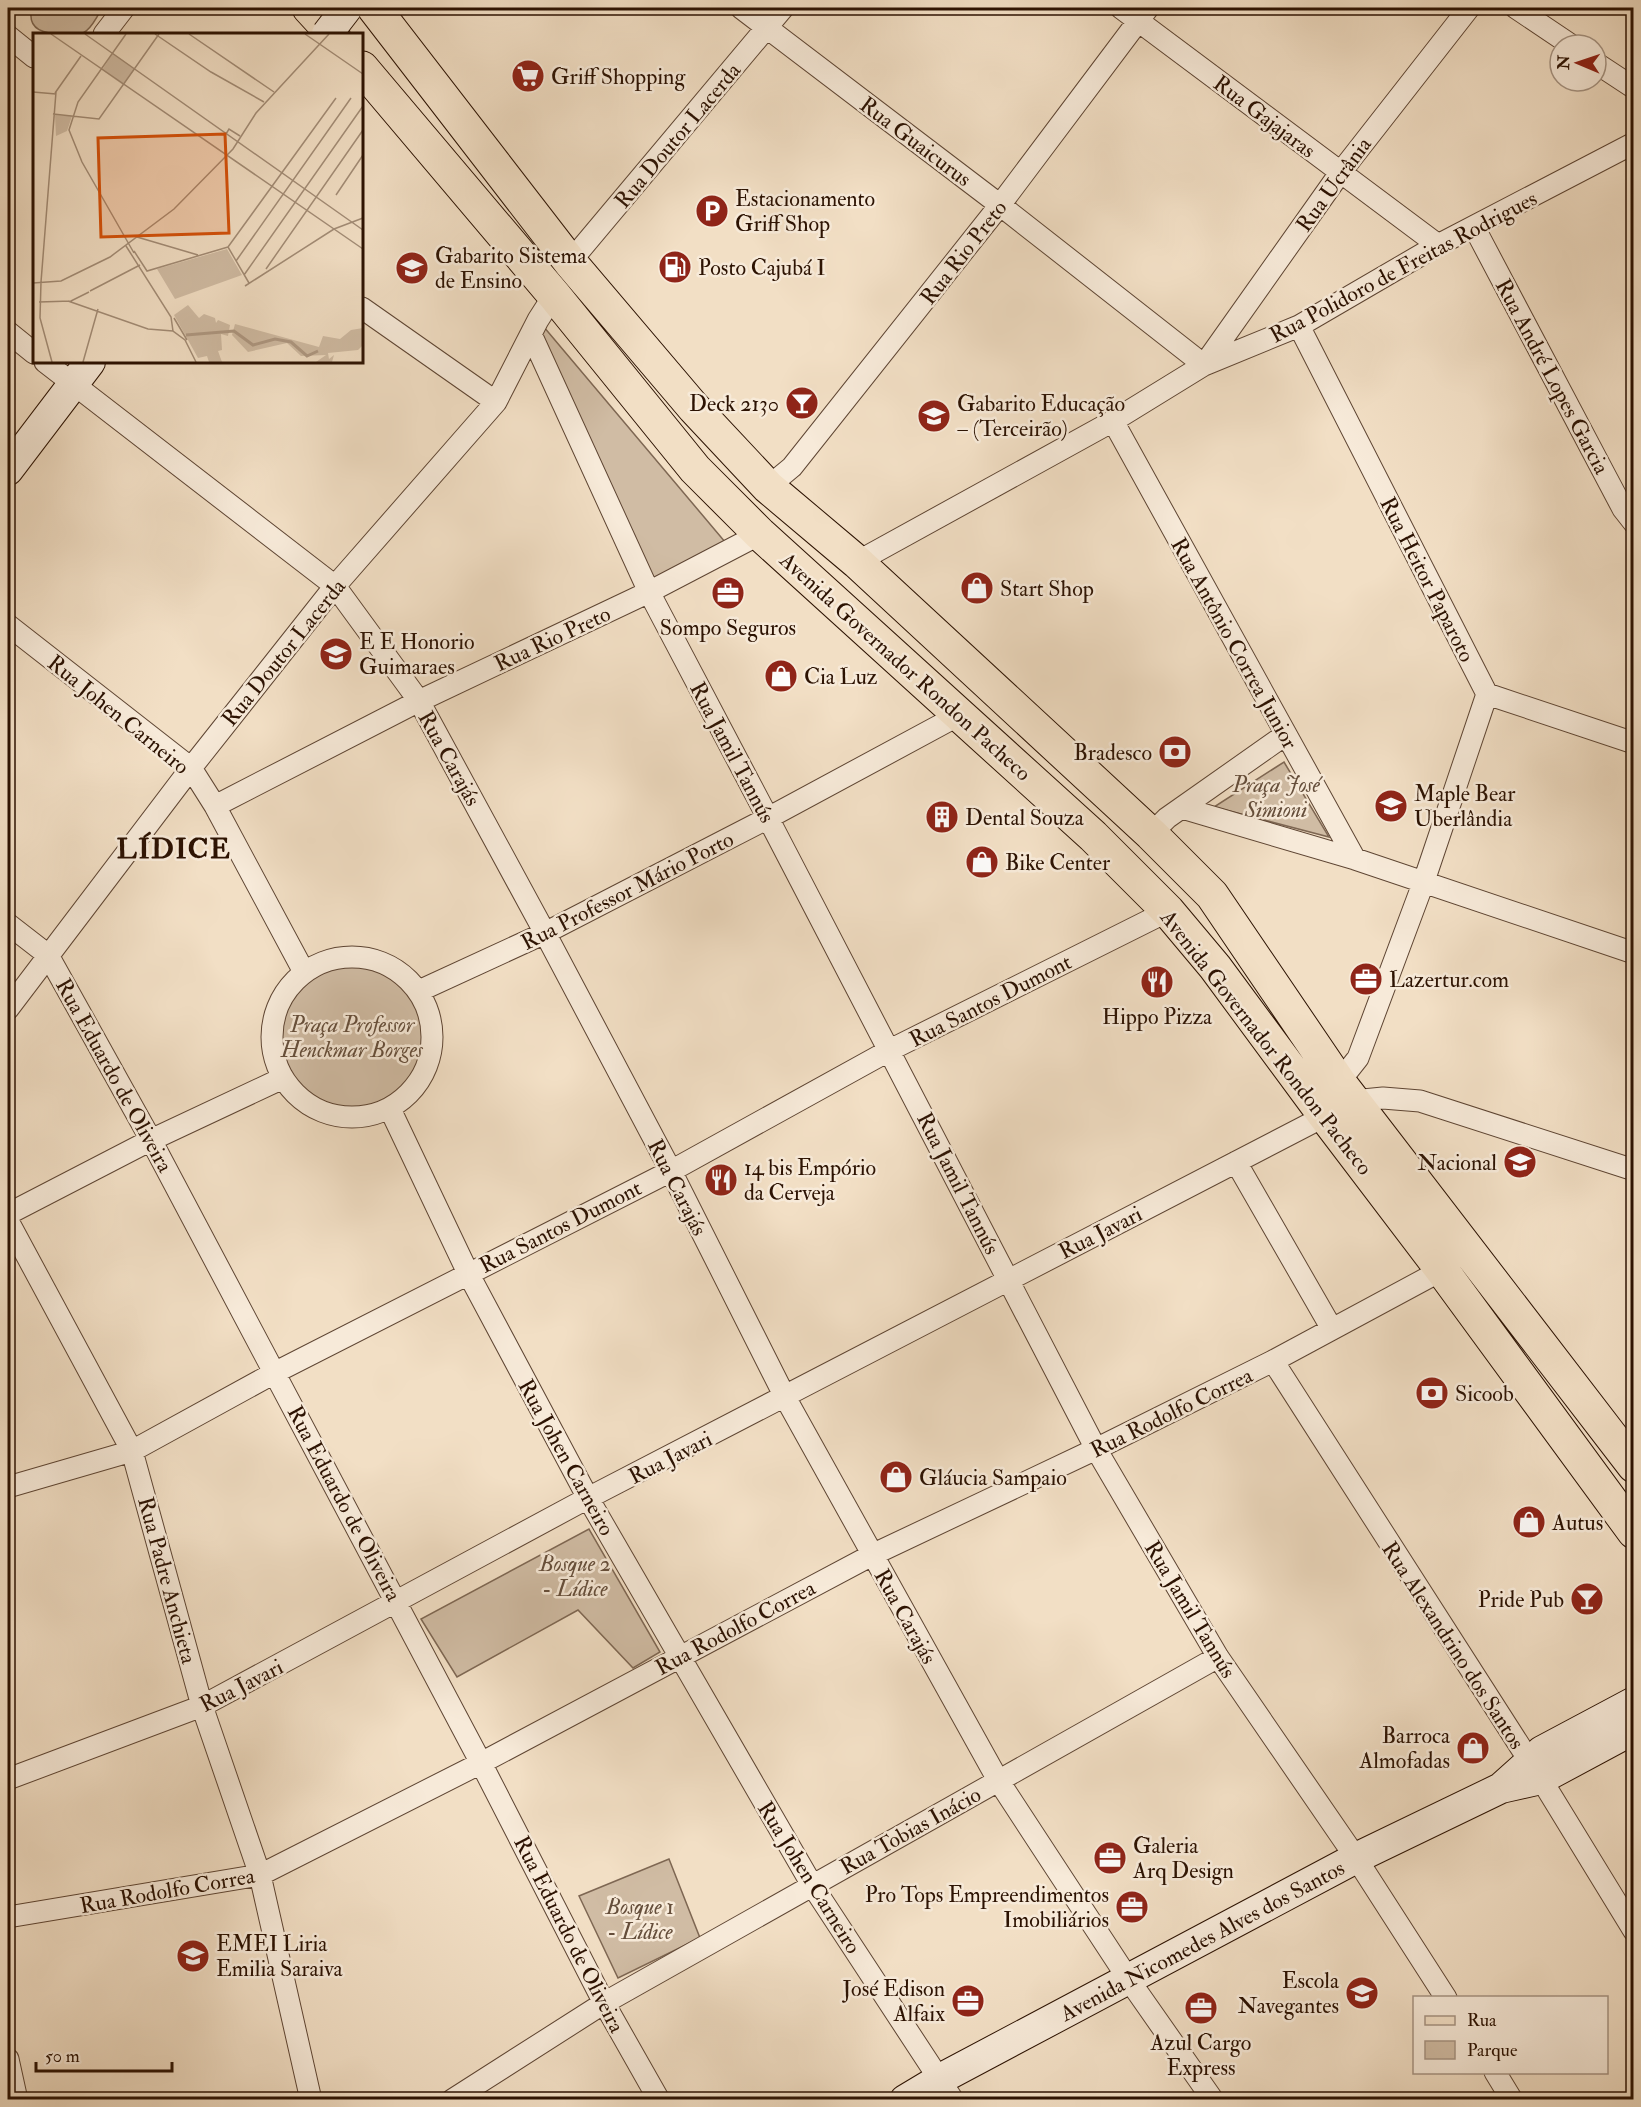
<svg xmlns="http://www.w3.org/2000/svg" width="1641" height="2107" viewBox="0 0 1641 2107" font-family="'IM FELL Double Pica',serif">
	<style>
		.green { fill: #d0bca4; stroke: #7e6753; stroke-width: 1.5 }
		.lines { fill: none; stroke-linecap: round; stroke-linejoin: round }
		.street-casing { stroke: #5e4533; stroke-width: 23 }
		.secondary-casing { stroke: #2c1202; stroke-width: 32 }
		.primary-casing { stroke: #2c1202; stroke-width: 35 }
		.street { stroke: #f7ead9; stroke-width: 21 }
		.secondary { stroke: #f7ead9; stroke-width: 30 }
		.primary { stroke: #f2dfc5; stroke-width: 33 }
		.secondary-bridge-casing { stroke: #2c1202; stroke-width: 32; stroke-linecap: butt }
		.secondary-bridge { stroke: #f7ead9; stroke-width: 30 }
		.labels { text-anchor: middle; stroke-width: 5; stroke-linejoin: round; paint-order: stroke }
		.poi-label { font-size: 22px; fill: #2c1202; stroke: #f7ead9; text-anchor: start }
		.street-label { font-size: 22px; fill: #2c1202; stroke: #f7ead9 }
		.park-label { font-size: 22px; font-style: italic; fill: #654e3b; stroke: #f7ead9 }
		.district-label { font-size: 28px; font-weight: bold; letter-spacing: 1.5px; fill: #2c1202; stroke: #f7ead9 }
		.inset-river { fill: none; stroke: #af9983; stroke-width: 3 }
		.inset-road { fill: none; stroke: #a38d77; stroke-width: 1.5 }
		.view { fill: #d5520b; fill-opacity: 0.15; stroke: #d5520b; stroke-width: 3 }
		.inset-edge { fill: none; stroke: #2c1202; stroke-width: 3 }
	</style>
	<rect width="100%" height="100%" fill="#f2dfc5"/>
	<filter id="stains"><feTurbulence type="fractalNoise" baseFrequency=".00333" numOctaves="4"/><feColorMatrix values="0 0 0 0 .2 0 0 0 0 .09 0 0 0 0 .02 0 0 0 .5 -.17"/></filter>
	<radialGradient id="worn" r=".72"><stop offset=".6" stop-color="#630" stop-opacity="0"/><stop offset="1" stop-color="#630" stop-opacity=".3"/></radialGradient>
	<path class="green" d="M32 8H103C96 16 93 28 83 33 77 36 70 34 64 34 46 34 26 31 32 8Z
		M538 320 731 549 649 592 531 334Z
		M1284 762 1329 837 1214 807Z
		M274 1036a78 78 0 1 1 156 0a78 78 0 1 1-156 0Z
		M589 1529 660 1652 633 1668 578 1610 457 1677 421 1619Z
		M669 1859 700 1938 618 1978 579 1896Z"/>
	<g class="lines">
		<g class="street-casing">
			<path id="street" d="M741 8 1000 205 1204 365 1340 173 1469 8
				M1121 8 1438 245
				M1516 8 1571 45
				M104 34 124 8
				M8 36 34 57
				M1596 63 1634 88
				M1474 227 1623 509 1634 523
				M570 262 783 8
				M362 308 496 402
				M1299 326 1487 694 1634 743
				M8 332 34 353
				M531 334 649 592 768 818 1096 1449 1218 1657 1356 1858 1446 1998
				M45 362 335 586 419 701 545 933 671 1171 785 1397 998 1780 1129 1980 1213 2100
				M1113 421 1355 859 1634 953
				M768 487 792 467 1000 205 1148 8
				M857 562 1113 421 1204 365 1299 326 1438 245 1634 143
				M8 625 191 768 215 806 304 972
				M215 806 419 701 649 592 760 534
				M1182 808 1355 859
				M1151 834 1167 818 1285 735
				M8 924 48 955 151 1140 481 1763 604 2003 659 2100
				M272 1037a80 80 0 1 1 160 0a80 80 0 1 1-160 0Z
				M419 991 545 933 768 818 959 715
				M8 1009 191 768 335 586 496 402 538 320 554 295
				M1339 1082 1358 1058 1424 881 1487 694
				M1353 1101 1383 1098 1420 1101 1634 1170
				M390 1109 468 1273 588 1498 812 1885 953 2100
				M1236 1162 1332 1329
				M8 1214 151 1140 283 1078
				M8 1221 132 1451 202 1706 260 1875 311 2100
				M1273 1361 1541 1779 1634 1931
				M8 1487 132 1451 276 1372 671 1171 890 1050 1168 911
				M8 1779 202 1706 588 1498 1325 1116
				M8 1917 260 1875 481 1763 872 1555 1096 1449 1273 1361 1442 1270
				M8 2059 17 2100
				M1495 2072 1512 2100
				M452 2100 604 2003 1218 1657"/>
		</g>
		<g class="secondary-casing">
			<path id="secondary" d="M8 470 90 362
				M1501 1788 1542 1751 1634 1702
				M905 2100 940 2079 1356 1858 1501 1788 1541 1779 1634 1729"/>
		</g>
		<g class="primary-casing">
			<path id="primary" d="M309 8 333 34
				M374 8 570 262 694 408 768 487 857 562 1151 834 1212 895 1339 1082 1634 1466
				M362 68 554 295 695 469 760 534 1093 836 1168 911 1215 967 1325 1116 1442 1270 1634 1532"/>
		</g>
		<use href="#street" class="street"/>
		<use href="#secondary" class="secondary"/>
		<use href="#primary" class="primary"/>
		<g class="secondary-bridge-casing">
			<path id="secondary-bridge" d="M327 34 347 8"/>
		</g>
		<use href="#secondary-bridge" class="secondary-bridge"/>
	</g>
	<defs>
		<g id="supermarket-disc" transform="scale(1.725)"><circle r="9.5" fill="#8f2418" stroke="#f7ead9"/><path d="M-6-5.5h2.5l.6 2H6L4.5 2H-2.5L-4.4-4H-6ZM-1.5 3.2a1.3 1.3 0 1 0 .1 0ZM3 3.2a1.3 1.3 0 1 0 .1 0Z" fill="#fff"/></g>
		<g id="parking-disc" transform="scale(1.725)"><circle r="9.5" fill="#8f2418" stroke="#f7ead9"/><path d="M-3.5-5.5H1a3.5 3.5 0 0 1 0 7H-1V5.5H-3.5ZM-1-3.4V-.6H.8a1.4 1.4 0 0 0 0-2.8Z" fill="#fff"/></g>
		<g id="fuel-disc" transform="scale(1.725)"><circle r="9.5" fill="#8f2418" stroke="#f7ead9"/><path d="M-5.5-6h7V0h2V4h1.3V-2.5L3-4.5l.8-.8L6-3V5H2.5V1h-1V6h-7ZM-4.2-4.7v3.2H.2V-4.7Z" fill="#fff"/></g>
		<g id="university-disc" transform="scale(1.725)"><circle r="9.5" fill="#8f2418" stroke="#f7ead9"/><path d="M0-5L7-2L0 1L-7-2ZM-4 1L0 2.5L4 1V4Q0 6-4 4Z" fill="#fff"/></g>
		<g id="bar-disc" transform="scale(1.725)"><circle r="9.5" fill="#8f2418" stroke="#f7ead9"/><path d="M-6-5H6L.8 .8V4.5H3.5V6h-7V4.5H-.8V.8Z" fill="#fff"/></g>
		<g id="shop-disc" transform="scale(1.725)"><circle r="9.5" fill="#8f2418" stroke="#f7ead9"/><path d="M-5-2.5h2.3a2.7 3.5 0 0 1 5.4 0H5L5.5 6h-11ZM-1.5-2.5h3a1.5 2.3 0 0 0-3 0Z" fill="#fff"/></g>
		<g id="office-disc" transform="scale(1.725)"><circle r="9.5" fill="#8f2418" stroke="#f7ead9"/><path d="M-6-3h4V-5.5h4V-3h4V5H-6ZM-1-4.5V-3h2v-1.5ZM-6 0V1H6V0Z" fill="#fff"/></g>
		<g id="school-disc" transform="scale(1.725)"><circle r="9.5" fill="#8f2418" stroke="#f7ead9"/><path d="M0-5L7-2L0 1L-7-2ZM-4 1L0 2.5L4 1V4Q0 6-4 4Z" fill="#fff"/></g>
		<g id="bank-disc" transform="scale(1.725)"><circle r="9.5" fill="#8f2418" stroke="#f7ead9"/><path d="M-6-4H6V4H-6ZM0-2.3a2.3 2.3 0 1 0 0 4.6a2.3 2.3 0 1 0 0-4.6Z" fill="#fff"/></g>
		<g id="building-disc" transform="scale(1.725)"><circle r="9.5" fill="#8f2418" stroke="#f7ead9"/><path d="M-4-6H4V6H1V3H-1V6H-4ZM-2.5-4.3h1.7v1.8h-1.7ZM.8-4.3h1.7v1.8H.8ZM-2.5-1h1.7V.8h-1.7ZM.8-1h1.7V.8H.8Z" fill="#fff"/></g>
		<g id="restaurant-disc" transform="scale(1.725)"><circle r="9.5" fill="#8f2418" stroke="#f7ead9"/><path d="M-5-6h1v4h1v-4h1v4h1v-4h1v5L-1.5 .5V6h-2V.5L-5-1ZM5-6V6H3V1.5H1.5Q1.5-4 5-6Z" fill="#fff"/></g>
	</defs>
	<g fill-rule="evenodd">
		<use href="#supermarket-disc" x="528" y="76"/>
		<use href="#parking-disc" x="712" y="211"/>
		<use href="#fuel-disc" x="675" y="267"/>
		<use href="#university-disc" x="412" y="268"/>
		<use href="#bar-disc" x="802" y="403"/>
		<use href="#university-disc" x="934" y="416"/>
		<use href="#shop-disc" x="977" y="588"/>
		<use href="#office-disc" x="728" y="593"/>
		<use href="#school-disc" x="336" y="654"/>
		<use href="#shop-disc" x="781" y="676"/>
		<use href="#bank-disc" x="1175" y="752"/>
		<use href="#school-disc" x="1391" y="806"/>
		<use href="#building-disc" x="942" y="817"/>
		<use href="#shop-disc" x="982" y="862"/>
		<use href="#office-disc" x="1366" y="979"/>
		<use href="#restaurant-disc" x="1157" y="982"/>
		<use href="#school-disc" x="1520" y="1162"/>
		<use href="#restaurant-disc" x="721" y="1180"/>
		<use href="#bank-disc" x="1432" y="1393"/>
		<use href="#shop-disc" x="896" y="1477"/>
		<use href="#shop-disc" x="1529" y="1522"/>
		<use href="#bar-disc" x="1587" y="1599"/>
		<use href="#shop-disc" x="1473" y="1748"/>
		<use href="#office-disc" x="1110" y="1858"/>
		<use href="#office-disc" x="1132" y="1907"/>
		<use href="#school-disc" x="193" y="1956"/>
		<use href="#school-disc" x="1362" y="1993"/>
		<use href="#office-disc" x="968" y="2001"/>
		<use href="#office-disc" x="1201" y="2008"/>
	</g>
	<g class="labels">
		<g class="poi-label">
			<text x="551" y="84">Griff Shopping</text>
			<text x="735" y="206">Estacionamento<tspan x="735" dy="25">Griff Shop</tspan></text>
			<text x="435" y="263">Gabarito Sistema<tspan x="435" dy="25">de Ensino</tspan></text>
			<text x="698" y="275">Posto Cajubá I</text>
			<text x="779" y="411" text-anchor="end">Deck 2130</text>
			<text x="957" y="411">Gabarito Educação<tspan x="957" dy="25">– (Terceirão)</tspan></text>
			<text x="1000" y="596">Start Shop</text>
			<text x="728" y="635" text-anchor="middle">Sompo Seguros</text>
			<text x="359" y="649">E E Honorio<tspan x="359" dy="25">Guimaraes</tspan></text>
			<text x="804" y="684">Cia Luz</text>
			<text x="1152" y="760" text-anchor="end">Bradesco</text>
			<text x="1414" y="801">Maple Bear<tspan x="1414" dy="25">Uberlândia</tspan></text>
			<text x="965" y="825">Dental Souza</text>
			<text x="1005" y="870">Bike Center</text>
			<text x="1389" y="987">Lazertur.com</text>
			<text x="1157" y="1024" text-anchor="middle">Hippo Pizza</text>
			<text x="1497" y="1170" text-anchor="end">Nacional</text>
			<text x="744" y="1175">14 bis Empório<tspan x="744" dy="25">da Cerveja</tspan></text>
			<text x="1455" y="1401">Sicoob</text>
			<text x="919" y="1485">Gláucia Sampaio</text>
			<text x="1552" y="1530">Autus</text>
			<text x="1564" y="1607" text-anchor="end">Pride Pub</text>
			<text x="1450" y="1743" text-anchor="end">Barroca<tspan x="1450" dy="25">Almofadas</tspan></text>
			<text x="1133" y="1853">Galeria<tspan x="1133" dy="25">Arq Design</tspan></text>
			<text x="1109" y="1902" text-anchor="end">Pro Tops Empreendimentos<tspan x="1109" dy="25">Imobiliários</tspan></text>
			<text x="216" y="1951">EMEI Liria<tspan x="216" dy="25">Emilia Saraiva</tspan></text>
			<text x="1339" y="1988" text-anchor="end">Escola<tspan x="1339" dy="25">Navegantes</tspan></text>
			<text x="945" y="1996" text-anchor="end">José Edison<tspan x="945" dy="25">Alfaix</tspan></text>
			<text x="1201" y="2050" text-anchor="middle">Azul Cargo<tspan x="1201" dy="25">Express</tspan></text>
		</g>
		<g class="street-label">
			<text transform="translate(1265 116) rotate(37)" y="8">Rua Gajajaras</text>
			<text transform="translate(677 135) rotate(-50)" y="8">Rua Doutor Lacerda</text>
			<text transform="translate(916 141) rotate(37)" y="8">Rua Guaicurus</text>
			<text transform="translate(1333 184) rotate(-54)" y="8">Rua Ucrânia</text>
			<text transform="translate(963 252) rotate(-52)" y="8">Rua Rio Preto</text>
			<text transform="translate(1403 266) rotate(-28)" y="8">Rua Polidoro de Freitas Rodrigues</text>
			<text transform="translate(1553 376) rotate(62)" y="8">Rua André Lopes Garcia</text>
			<text transform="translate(1428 579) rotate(63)" y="8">Rua Heitor Paparoto</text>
			<text transform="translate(552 638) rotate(-25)" y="8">Rua Rio Preto</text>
			<text transform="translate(1235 643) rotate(61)" y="8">Rua Antônio Correa Junior</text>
			<text transform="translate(283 652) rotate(-51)" y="8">Rua Doutor Lacerda</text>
			<text transform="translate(906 666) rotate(42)" y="8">Avenida Governador Rondon Pacheco</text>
			<text transform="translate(119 714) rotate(39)" y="8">Rua Johen Carneiro</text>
			<text transform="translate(733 752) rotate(62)" y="8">Rua Jamil Tannús</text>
			<text transform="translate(450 758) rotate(61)" y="8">Rua Carajás</text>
			<text transform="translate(627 890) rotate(-27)" y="8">Rua Professor Mário Porto</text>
			<text transform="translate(990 1000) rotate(-27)" y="8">Rua Santos Dumont</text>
			<text transform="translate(1267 1042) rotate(52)" y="8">Avenida Governador Rondon Pacheco</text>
			<text transform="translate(115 1075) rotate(61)" y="8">Rua Eduardo de Oliveira</text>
			<text transform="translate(959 1183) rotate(63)" y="8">Rua Jamil Tannús</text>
			<text transform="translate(678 1187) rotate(63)" y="8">Rua Carajás</text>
			<text transform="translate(560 1226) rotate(-27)" y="8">Rua Santos Dumont</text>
			<text transform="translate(1100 1232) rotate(-27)" y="8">Rua Javari</text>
			<text transform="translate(1171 1412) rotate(-26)" y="8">Rua Rodolfo Correa</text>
			<text transform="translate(567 1457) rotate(61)" y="8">Rua Johen Carneiro</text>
			<text transform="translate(670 1457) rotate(-27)" y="8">Rua Javari</text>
			<text transform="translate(345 1503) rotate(62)" y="8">Rua Eduardo de Oliveira</text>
			<text transform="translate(168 1580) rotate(75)" y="8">Rua Padre Anchieta</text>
			<text transform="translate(1191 1609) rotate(59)" y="8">Rua Jamil Tannús</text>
			<text transform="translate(906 1616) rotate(61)" y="8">Rua Carajás</text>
			<text transform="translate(735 1627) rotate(-28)" y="8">Rua Rodolfo Correa</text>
			<text transform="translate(1454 1645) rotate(57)" y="8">Rua Alexandrino dos Santos</text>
			<text transform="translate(241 1685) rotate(-27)" y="8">Rua Javari</text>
			<text transform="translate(910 1830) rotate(-29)" y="8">Rua Tobias Inácio</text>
			<text transform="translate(810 1877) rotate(58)" y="8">Rua Johen Carneiro</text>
			<text transform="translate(167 1890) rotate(-10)" y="8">Rua Rodolfo Correa</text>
			<text transform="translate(570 1934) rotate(63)" y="8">Rua Eduardo de Oliveira</text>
			<text transform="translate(1202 1940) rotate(-28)" y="8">Avenida Nicomedes Alves dos Santos</text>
		</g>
		<g class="park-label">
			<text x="1276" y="792">Praça José<tspan x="1276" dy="25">Simioni</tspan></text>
			<text x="352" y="1032">Praça Professor<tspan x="352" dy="25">Henckmar Borges</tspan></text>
			<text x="575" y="1571">Bosque 2<tspan x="575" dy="25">- Lídice</tspan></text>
			<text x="640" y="1914">Bosque 1<tspan x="640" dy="25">- Lídice</tspan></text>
		</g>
		<g class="district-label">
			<text x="174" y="858">LÍDICE</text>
		</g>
	</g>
	<g transform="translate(33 33)">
		<rect width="330" height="330" fill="#f2dfc5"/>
		<path d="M80 20 102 36 90 52 69 37ZM22 82 39 83 34 98 23 103ZM194 216 209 242 142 266 124 236ZM155 272 166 285 171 281 182 285 183 290 185 287 197 292 195 303 188 301 189 317 185 318 189 329H176L174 323 165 325 141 282ZM202 291 286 314 290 303 307 306 318 297 330 295V312L325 317 295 320 296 326 301 322 299 329H283L293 322 268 323 254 310 215 319 199 302Z" fill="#d0bca4"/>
		<path class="inset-river" d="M153 302 201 298 220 312 242 306 258 309 274 323 285 318"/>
		<path class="inset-road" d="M18 1 330 216M52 1 330 197M93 1 45 69 36 97 49 129 101 220M122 1 178 39 231 69M156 1 241 59M272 1 330 41M0 59 23 61M22 60 48 23M20 81 66 86 126 1M193 101 196 96 207 103M303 162 330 122M104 204 165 222M93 213 138 284 140 298 152 307 163 329M195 214 303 65M195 214 216 250M101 218 114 238 195 214M203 228 318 65M233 236 330 97M211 242 330 73M8 249 23 59M8 249 7 285 19 329M0 250 28 248 77 224 141 176 200 116 223 80 296 1M212 253 301 196 330 185M57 258 107 232M35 268 115 296 140 298M6 269 38 268 56 259M141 285 154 307M50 329 65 276"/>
		<path class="view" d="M192 101 196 200 68 204 65 105Z"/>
		<rect width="330" height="330" class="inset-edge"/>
	</g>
	<rect width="1641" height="2107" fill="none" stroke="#f2dfc5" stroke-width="30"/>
	<rect x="9" y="9" width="1623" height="2089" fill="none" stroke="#2c1202" stroke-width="3"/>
	<rect x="15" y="15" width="1611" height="2077" fill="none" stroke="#2c1202" stroke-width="1.5"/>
	<rect x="1413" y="1996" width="195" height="78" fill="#f7ead9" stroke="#a69483" stroke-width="1.5"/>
	<rect x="1425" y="2016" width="30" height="9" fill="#f2dfc5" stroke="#a69483" stroke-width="1.5"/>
	<text x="1467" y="2026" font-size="18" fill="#2c1202">Rua</text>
	<rect x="1425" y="2041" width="30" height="18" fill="#d0bca4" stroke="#a69483" stroke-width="1.5"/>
	<text x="1467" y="2056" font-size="18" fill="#2c1202">Parque</text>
	<g transform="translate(1578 63) rotate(272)"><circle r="28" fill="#f7ead9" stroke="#a69483" stroke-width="1.5"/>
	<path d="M0-4.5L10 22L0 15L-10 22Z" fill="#8f2418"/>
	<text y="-9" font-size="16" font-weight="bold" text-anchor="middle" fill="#2c1202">N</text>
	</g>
	<path d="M36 2062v9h136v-9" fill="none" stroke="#2c1202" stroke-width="3"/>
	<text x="45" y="2062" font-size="18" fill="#2c1202" stroke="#f7ead9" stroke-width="4.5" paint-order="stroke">50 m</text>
	<rect width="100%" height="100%" filter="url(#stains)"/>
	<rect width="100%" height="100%" fill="url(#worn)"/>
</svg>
